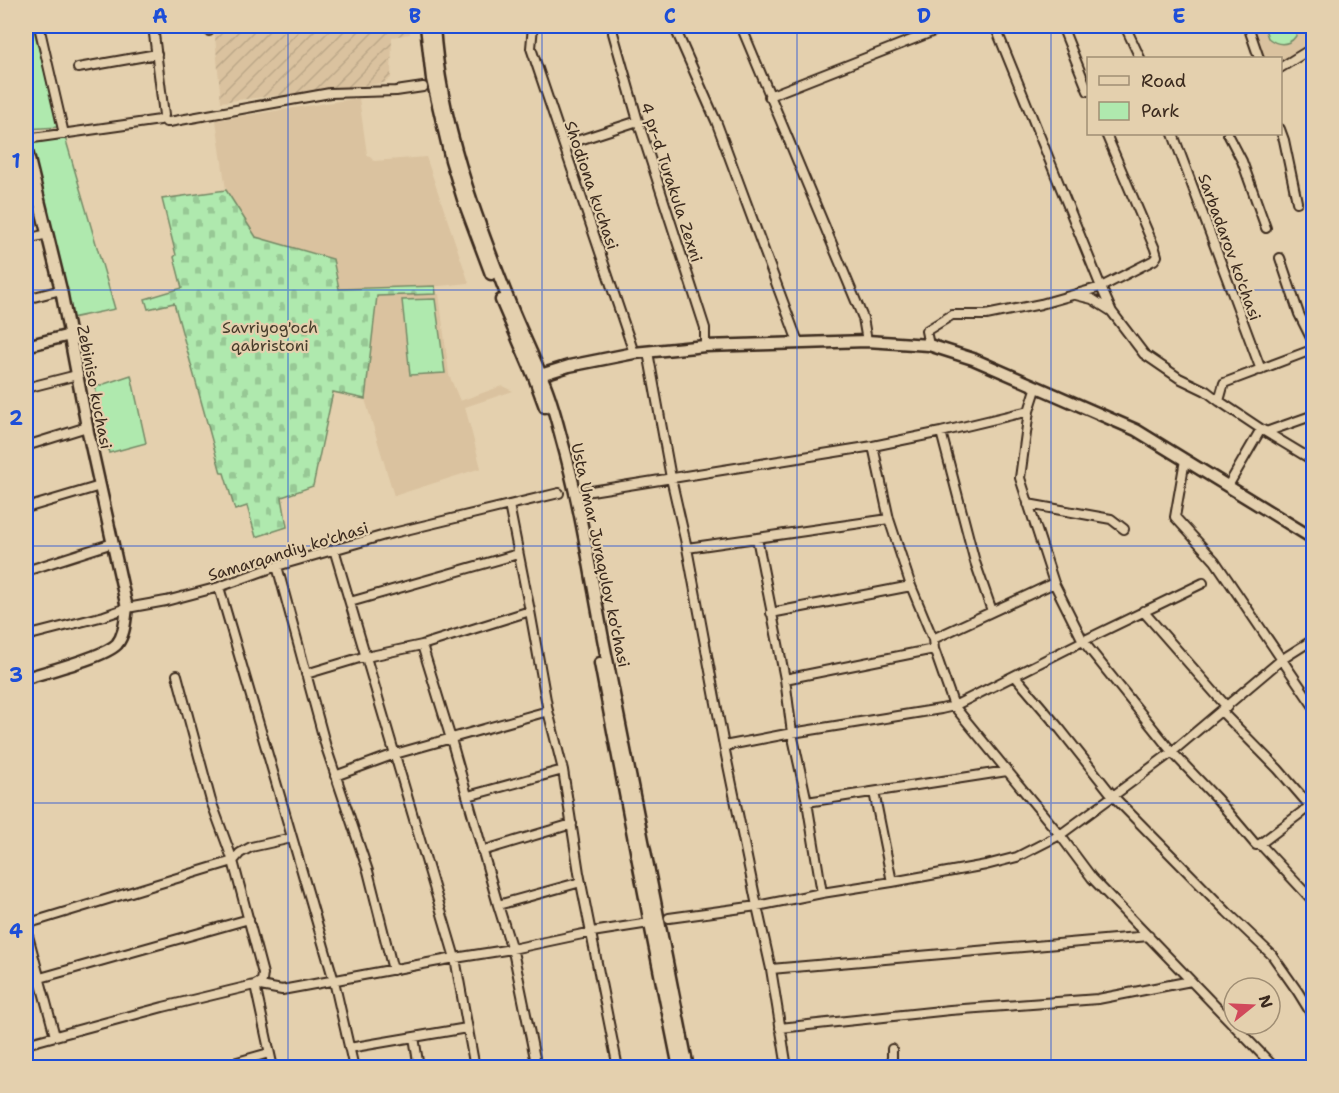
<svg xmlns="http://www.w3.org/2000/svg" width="1339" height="1093" viewBox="0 0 1339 1093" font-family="'Shantell Sans',sans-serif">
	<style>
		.built { fill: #dac29f }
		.industrial { fill: url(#industrial-furrows) }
		.green { fill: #afe9ae; stroke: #758a66; stroke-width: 1.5 }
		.cemetery { fill: url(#cemetery-stones); stroke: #758a66; stroke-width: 1.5 }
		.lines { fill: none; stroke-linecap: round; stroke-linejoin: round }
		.street-casing { stroke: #3b2a1e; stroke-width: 12 }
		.secondary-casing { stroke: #3b2a1e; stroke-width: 15 }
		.street { stroke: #e4d0ae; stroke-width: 8 }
		.secondary { stroke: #e4d0ae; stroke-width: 10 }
		.grid { fill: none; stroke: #1d4ed8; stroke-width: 1.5; stroke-opacity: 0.55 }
		.labels { text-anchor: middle; stroke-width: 4.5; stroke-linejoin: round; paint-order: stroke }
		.street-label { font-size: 16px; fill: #3b2a1e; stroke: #e4d0ae }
		.park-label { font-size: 16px; fill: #473d2c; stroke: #e4d0ae }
		.neatline { fill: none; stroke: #1d4ed8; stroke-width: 2 }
		.grid-label { font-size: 20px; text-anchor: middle; font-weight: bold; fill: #1d4ed8 }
	</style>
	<defs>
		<pattern id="industrial-furrows" width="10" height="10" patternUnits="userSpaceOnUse" patternTransform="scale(1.5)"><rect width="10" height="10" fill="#dac29f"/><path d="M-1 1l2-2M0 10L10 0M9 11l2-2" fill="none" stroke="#bca788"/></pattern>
		<pattern id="cemetery-stones" width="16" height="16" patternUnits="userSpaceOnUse" patternTransform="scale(1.5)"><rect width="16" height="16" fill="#afe9ae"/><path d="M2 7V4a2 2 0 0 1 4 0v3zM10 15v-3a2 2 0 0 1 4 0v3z" fill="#97c895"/></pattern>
	</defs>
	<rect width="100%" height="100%" fill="#e4d0ae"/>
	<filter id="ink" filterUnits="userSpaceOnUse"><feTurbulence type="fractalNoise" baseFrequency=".0167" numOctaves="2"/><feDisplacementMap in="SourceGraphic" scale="12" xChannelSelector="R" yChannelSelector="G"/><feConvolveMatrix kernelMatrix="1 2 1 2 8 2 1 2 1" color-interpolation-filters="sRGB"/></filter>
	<g filter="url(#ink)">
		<path class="built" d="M1248 26H1313V39L1281 61 1280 58H1260Z
			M359 98 367 154 374 161 426 157 469 283 429 287 339 289 333 259 256 237 226 190 216 120Z
			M439 294 449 375 460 401 502 386 513 391 465 407 481 468 394 496 365 399 376 296Z"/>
		<path class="industrial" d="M214 26H410V34L392 37 391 78 384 83 221 102Z"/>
		<path class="green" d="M26 26H33L59 127 26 129Z
			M1264 26H1298C1298 43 1282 49 1268 38Z
			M65 137 115 309 71 318 28 142Z
			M435 299 445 373 410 375 402 300Z
			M131 375 146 443 109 453 95 387Z"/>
		<path class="cemetery" d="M226 190 256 237 333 259 339 289 435 286 436 294 377 296 365 399 333 392 313 486 282 497 287 527 256 537 247 506 235 510 224 473H221L174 303 148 309 145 299 182 288 174 257 176 255 162 199Z"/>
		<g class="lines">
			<g class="street-casing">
				<path id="street" d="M39 26 64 134
					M153 26 164 115 163 118
					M209 26V31
					M533 26 531 48 634 353
					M613 26V33L638 121 705 328V346
					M674 26 716 121 798 342
					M741 26 863 318 867 341
					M1062 26 1088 91
					M1125 26 1140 58
					M1248 26 1259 58
					M78 68 157 54
					M1280 68 1314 47
					M769 96 947 26
					M1280 129 1284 140 1297 202
					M1106 134 1155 249 1157 256 1154 260 1101 287 1112 312 1144 354 1179 378 1206 391 1219 401
					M1173 134 1261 370
					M1228 134 1242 161 1266 228
					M26 139 160 120 163 118 166 122H169L330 93 396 91 423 87
					M564 145 638 121
					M26 239 48 234
					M1280 258 1299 314 1314 344
					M1076 295 1092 299 1111 311
					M26 299 61 290
					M929 345 926 331 952 315H986L1041 304 1101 287 995 26
					M648 352 671 478 687 548 724 746 757 906 771 969 787 1068
					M1037 386 1029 411 1020 478 1054 583 1083 641 1172 752 1217 799 1256 845 1260 844 1314 902
					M26 388 77 375
					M1261 429 1314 461
					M941 432 975 562 992 611
					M1266 432 1314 415
					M26 446 87 427
					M873 446 889 519 911 586 933 639 934 649 954 706 1060 835 1092 878 1275 1068
					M1185 460 1175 517 1215 561 1314 707
					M1228 486 1261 429 1219 401 1224 383 1314 349
					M585 492 873 446 941 432 1029 411
					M1028 504 1111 519 1124 529
					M509 505 530 611 548 711 563 770 579 873 618 1068
					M26 508 100 486
					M757 538 785 679 792 733 807 802 822 893
					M687 548C754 539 822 528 889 519
					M334 549 455 958 475 1068
					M277 566 326 747 368 871 393 970
					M26 571 113 543
					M219 587 334 981 354 1068
					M350 602 518 554
					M1143 611 1227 707
					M771 613 911 586
					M26 636 104 616 127 608 166 601 219 587 277 566 385 535 559 493
					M933 639 1054 583
					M422 645 451 739 498 905 514 956 537 1068
					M366 657 422 645 530 611
					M306 674 366 656
					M177 675 211 801 233 861 263 974 262 981 255 985 273 1068
					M1015 676 1060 729 1113 796 1227 912 1272 955 1298 992 1314 1018
					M785 679 934 649
					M1221 711 1278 769 1310 806 1314 807
					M724 746 792 733 941 709 954 706 1083 641 1203 583
					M335 776 395 754 548 711
					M874 792 892 882
					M468 796 563 770
					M807 802 1007 771
					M1260 844 1310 806
					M482 851 572 824
					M498 905 581 882
					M669 918 757 906 822 893 892 882 986 865 1017 857 1060 835 1113 796 1172 752 1281 660 1314 639
					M26 924 233 861 240 853 251 847 292 838
					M26 928 55 1036
					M771 969 1149 936
					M26 982 249 919
					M780 1028 950 1010 1098 999 1191 981
					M414 1037 419 1068
					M26 1044 163 1007 250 986 255 985 282 990 455 958 512 949 592 932 643 924
					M349 1048 467 1028
					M216 1068 269 1053
					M892 1068V1049"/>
			</g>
			<g class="secondary-casing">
				<path id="secondary" d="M426 26 432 79 451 160 463 199 491 274
					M434 26C440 122 475 217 511 306 521 331 533 355 543 380 551 398 556 418 561 437 582 510 592 585 607 659 634 795 661 931 688 1068
					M26 147 61 290 88 432 127 608C125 620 125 634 117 644 105 657 45 672 26 678
					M501 300 534 377 545 407
					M26 346 70 335
					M534 377 569 366 634 353 705 346 867 341 929 345 973 359 1136 430 1314 539
					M600 663 652 934 679 1068"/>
			</g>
			<use href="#street" class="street"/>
			<use href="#secondary" class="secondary"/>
		</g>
	</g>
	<path class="grid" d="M288 26V1068M542 26V1068M797 26V1068M1051 26V1068M26 290H1314M26 546H1314M26 803H1314"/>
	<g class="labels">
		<g class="street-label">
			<text transform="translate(672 182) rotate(72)" y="6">4 pr-d Turakula Zexni</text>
			<text transform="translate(592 185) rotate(71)" y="6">Shodiona kuchasi</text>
			<text transform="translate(1230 247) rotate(70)" y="6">Sarbadarov ko'chasi</text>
			<text transform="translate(95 387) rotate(79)" y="6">Zebiniso kuchasi</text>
			<text transform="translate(288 551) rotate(-17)" y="6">Samarqandiy ko'chasi</text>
			<text transform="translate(601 555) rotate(78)" y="6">Usta Umar Juraqulov ko'chasi</text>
		</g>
		<g class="park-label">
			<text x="270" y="333">Savriyog'och<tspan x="270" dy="18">qabristoni</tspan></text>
		</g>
	</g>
	<rect width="1339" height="1093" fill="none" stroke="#e4d0ae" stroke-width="66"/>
	<rect x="1087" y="57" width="195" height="78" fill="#e4d0ae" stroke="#a08e74" stroke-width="1.5"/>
	<rect x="1099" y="76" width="30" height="9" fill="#e4d0ae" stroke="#a08e74" stroke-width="1.5"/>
	<text x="1141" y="87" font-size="18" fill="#3b2a1e">Road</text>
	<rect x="1099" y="102" width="30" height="18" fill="#afe9ae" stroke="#a08e74" stroke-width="1.5"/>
	<text x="1141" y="117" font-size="18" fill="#3b2a1e">Park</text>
	<g transform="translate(1252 1006) rotate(72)"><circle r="28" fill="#e4d0ae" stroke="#a08e74" stroke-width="1.5"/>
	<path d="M0-4.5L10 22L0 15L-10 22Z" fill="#d1495b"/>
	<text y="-9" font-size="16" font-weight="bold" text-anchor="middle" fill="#3b2a1e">N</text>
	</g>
	<rect x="33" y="33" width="1273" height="1027" class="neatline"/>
	<g class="grid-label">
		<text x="160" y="23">A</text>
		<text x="415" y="23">B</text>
		<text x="670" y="23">C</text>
		<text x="924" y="23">D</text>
		<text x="1179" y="23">E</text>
		<text x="16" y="168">1</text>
		<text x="16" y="425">2</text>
		<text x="16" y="682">3</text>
		<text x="16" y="938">4</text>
	</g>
</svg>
